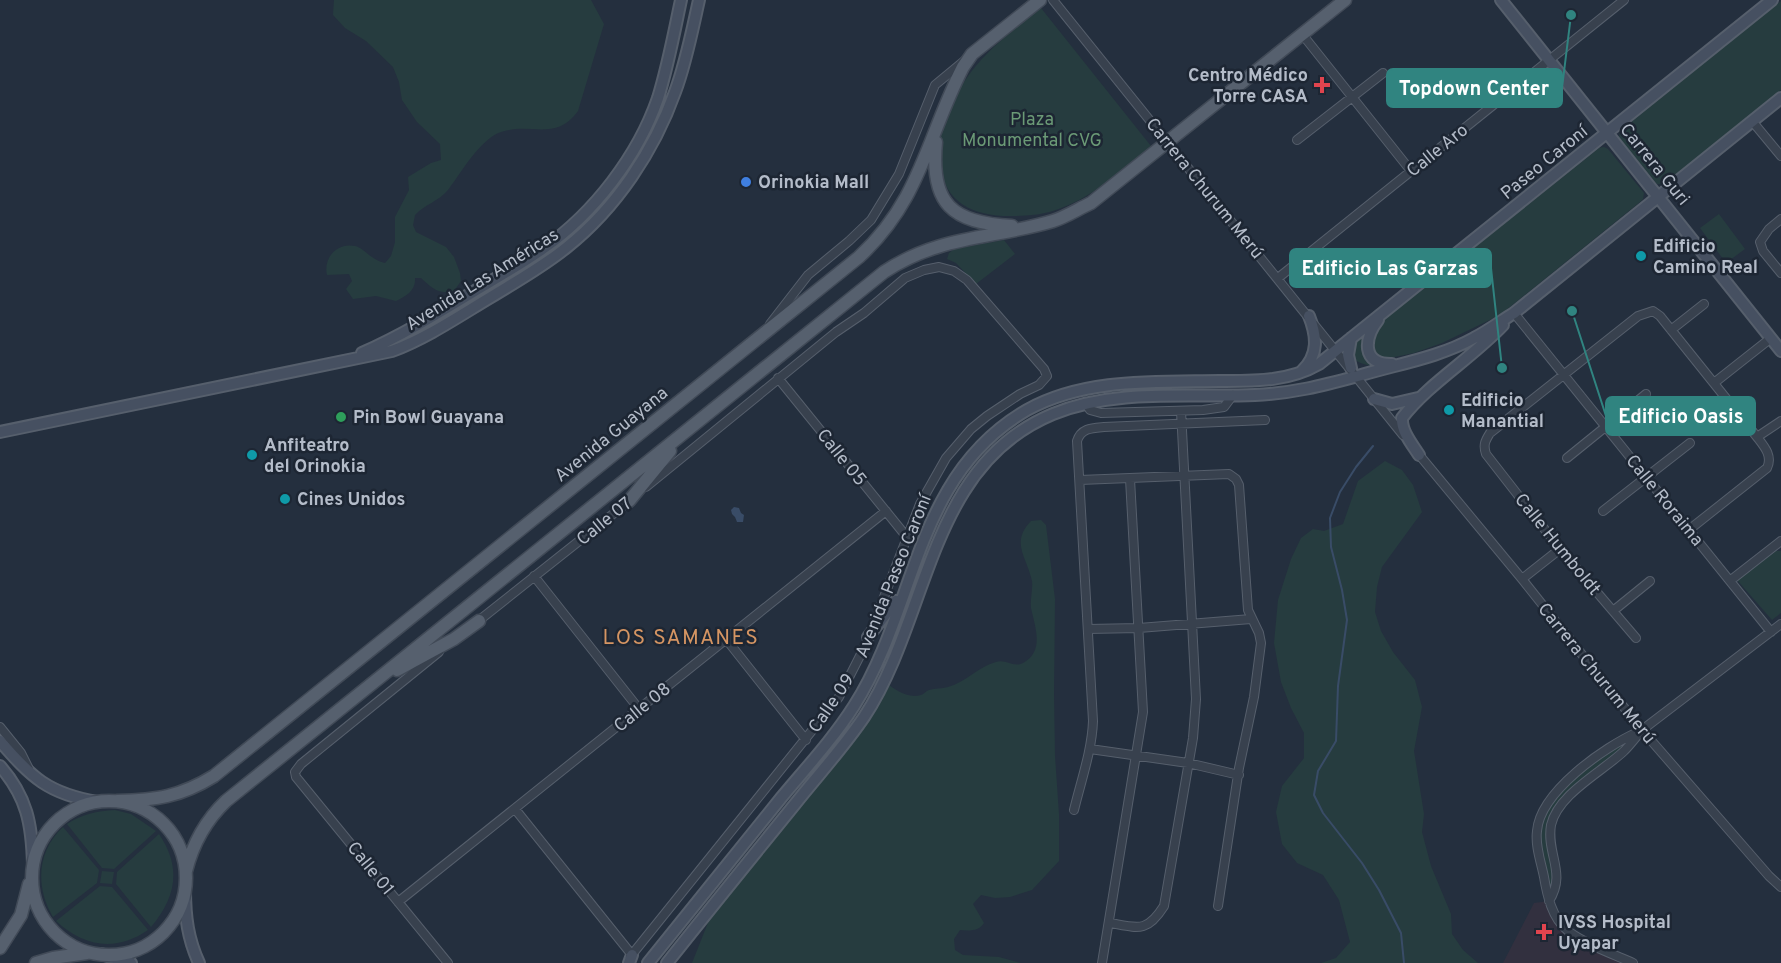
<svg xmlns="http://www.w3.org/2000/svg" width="1781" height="963" viewBox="0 0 1781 963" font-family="Overpass,sans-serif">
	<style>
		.medical { fill: #32303f }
		.green { fill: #263c3f }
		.water { fill: #394c67 }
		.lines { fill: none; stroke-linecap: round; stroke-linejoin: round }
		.stream { stroke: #394c67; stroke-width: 2 }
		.street-casing { stroke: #565f6c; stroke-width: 10 }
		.secondary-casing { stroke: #565f6c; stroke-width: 14 }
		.primary-casing { stroke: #414a57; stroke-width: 15 }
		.street { stroke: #38414e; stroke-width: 8 }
		.secondary { stroke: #465061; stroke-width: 10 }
		.primary { stroke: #56606e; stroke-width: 12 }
		.health-dot { fill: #e0444e; stroke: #1d2633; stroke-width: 2 }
		.shop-dot { fill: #3f7fe0; stroke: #1d2633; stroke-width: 2 }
		.culture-dot { fill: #0f9aa8; stroke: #1d2633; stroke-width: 2 }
		.leisure-dot { fill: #2e9e5b; stroke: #1d2633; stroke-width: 2 }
		.labels { text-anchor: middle; stroke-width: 5; stroke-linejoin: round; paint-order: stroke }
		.poi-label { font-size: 18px; font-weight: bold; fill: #b4bcc9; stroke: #1d2633; text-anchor: start }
		.park-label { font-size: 18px; fill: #6b9a76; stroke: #1d2633 }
		.street-label { font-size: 18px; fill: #b4bcc9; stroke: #1d2633 }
		.quarter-label { font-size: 21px; letter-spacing: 1.5px; fill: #d59563; stroke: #1d2633 }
		.leader { fill: none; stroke: #308480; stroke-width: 2 }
		.callout-dot { fill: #308480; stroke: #1d2633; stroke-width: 2 }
		.callout { fill: #308480; stroke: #308480; stroke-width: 2 }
		.callout-label { font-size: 20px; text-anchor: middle; font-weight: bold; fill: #fff }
	</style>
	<rect width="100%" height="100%" fill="#242f3e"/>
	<path class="medical" d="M1549 901 1561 925 1633 963H1503L1534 903Z"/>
	<path class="green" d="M334 0H591L604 24 578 111C556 142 531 122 501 132 480 139 461 173 448 190 439 201 424 205 415 215L413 225 416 232 446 247 454 257 460 273 461 281 454 291C438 295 432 288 421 278H415C416 291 406 296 396 301L376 296 353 299 346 289 352 281 349 274 327 275C323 258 337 242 355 246 364 248 371 260 385 263L391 256 395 242V217L409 190 408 177 431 163 441 160 440 144 417 122 402 100 399 82 393 67 366 41 345 28 333 15Z
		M1781 1V90L1664 184H1657L1619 138 1620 131Z
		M1041 8 1151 146C1121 172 1091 199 1053 211 1036 216 1021 216 1003 216 967 214 942 198 940 160 939 151 938 142 940 133 946 112 958 89 971 72 990 47 1017 27 1041 8Z
		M1604 147 1608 149 1644 193 1643 199 1640 202 1500 315 1442 343 1414 353 1385 359 1380 357 1371 349 1375 327 1599 148Z
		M1719 214 1745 249 1726 263 1700 228Z
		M1004 240 1015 254 976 284 956 263 947 259 949 253 954 249Z
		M1362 334 1364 351 1377 365C1370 367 1356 363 1352 357L1353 343Z
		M1385 461 1402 470 1413 485 1422 512 1382 567 1377 587 1375 612 1381 631 1393 652 1415 680 1422 707 1414 751 1424 814 1422 832 1431 866 1451 914 1452 934 1463 950 1478 963H1321L1336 958 1350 942 1339 900 1323 875 1297 863 1282 844 1276 812 1282 786 1304 758V733L1291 708 1281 682 1274 643 1278 600 1291 559 1301 538 1313 529 1324 531 1343 524 1358 481Z
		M1041 520 1046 525 1055 599 1054 694 1055 756 1059 814V861L1032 890 1010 897 995 898 981 895 973 904 984 923C979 931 970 931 960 930L954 939 955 950 963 955 999 957 1021 963H692L717 900 795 805 884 681C894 689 907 699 921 695 924 694 926 691 929 690 935 688 942 689 948 687 966 682 978 667 996 662 1006 659 1013 668 1023 663 1045 651 1035 627 1031 608 1030 599 1033 590 1032 581 1027 557 1010 543 1031 521Z
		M1776 551H1781V613L1772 620 1737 580Z
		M1642 730 1570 795 1551 825 1557 875 1549 901 1538 849 1544 808 1574 775Z
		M115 810 131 814 156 831 114 869 102 868 67 824C83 814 96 811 115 810Z
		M63 827 99 870 97 883 53 917C35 887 37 851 63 827Z
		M159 834C182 868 176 897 151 927L116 884 117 872Z
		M102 871 114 872 112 884 100 883Z
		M100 886 112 887 148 930C116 952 84 947 56 921Z"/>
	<path class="water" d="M734 507 739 508 741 513 744 515 743 522H737L735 517 732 514 731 510Z"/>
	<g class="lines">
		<path class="stream" d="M1373 446 1356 467 1340 492 1330 518 1331 547 1342 590 1347 620 1338 686 1336 741 1318 771 1314 795 1323 813 1362 863 1379 890 1401 933 1404 963"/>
		<g class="street-casing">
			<path id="street" d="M1053 0 1403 435
				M1302 34 1411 171
				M1752 121 1781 156
				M1297 140 1383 73
				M1781 219 1769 229 1760 242 1763 251 1781 273
				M1278 278 1624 0
				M1514 313 1771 632
				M770 324 808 275 849 241 871 220 899 174 935 85 964 61
				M1671 330 1704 304
				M778 378 906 536
				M1714 383 1771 338
				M1086 404 1090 410 1101 413 1203 410 1224 407 1233 395
				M1757 437 1781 421
				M1416 451 1522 579 1642 730 1769 876 1781 887
				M1567 458 1646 394
				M1080 480 1229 474 1236 479 1239 485 1248 610 1259 633 1261 643 1254 697 1239 768 1218 906
				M1603 511 1690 443
				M534 576 639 709
				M1522 579 1560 549
				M1731 580 1781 541
				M1613 611 1650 581
				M477 622 632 499
				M1088 629 1139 628 1251 619
				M1636 638 1560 549 1486 454C1483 445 1485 441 1490 433L1638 316 1653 311 1660 316 1757 437C1764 446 1773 456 1767 468L1690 529
				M726 639 806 740
				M439 652 301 764 295 772 296 777 448 963
				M0 727 21 753 29 769
				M1090 749 1188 763 1239 775
				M515 809 632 955
				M1074 810C1081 781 1092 750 1093 721L1077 441C1081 428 1092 428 1104 427L1265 420
				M1549 901C1567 873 1546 854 1551 825 1558 794 1602 772 1624 751 1630 745 1636 737 1642 730L1781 624
				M398 902 886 511
				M1110 923C1138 928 1147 933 1164 906L1193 738 1196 699 1181 411
				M630 957 839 697 865 646 920 504 946 458 971 429 987 416 1020 394 1039 385 1047 376 1044 369 967 280 954 271 939 267 924 270 905 278 864 313 836 332 646 487
				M1102 963 1143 712 1130 479
				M1633 963C1615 955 1580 942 1567 930 1552 918 1547 895 1544 877 1541 862 1535 846 1537 831 1540 792 1604 747 1638 732"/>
		</g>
		<g class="secondary-casing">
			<path id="secondary" d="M1501 0 1781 351
				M1378 320C1364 338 1361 365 1392 364
				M362 353C403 335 440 312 478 289 500 276 523 263 544 248 594 213 638 156 658 98 668 66 674 33 681 0
				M1351 368 1348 355 1351 338
				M1302 371C1319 355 1317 336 1309 316
				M1374 399 1392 404 1418 398
				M0 432 392 351C427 338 459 316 491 297 517 281 544 266 567 247 616 208 654 151 675 92 686 63 692 31 699 0
				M1419 455C1412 444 1401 431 1402 418 1428 384 1472 358 1503 325
				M868 637 896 601
				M0 741C31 777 48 794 98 802
				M0 766C27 797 32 824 33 865
				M185 890C185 917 188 939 199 963
				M101 954 131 963
				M629 963 632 955
				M648 963C692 908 737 853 781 798 806 768 833 739 854 706 918 606 913 476 1027 410 1084 378 1155 382 1219 381 1254 381 1288 382 1319 364L1772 0
				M667 963C709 910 752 857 795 804 818 775 843 748 864 717 930 617 927 466 1053 414 1116 388 1189 398 1255 395 1294 393 1321 386 1358 376 1397 364 1438 358 1474 338 1488 331 1501 321 1514 313L1781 98"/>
		</g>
		<g class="primary-casing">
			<path id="primary" d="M936 142C930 204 952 223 1012 226
				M629 501 670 451
				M397 670 454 639 479 621
				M117 801C156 800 180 797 214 776L859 257C921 200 927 137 963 67L972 54 1040 0
				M32 878a77 77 0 1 1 154 0a77 77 0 1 1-154 0Z
				M186 871C193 843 205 821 226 801L884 272C940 235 993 239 1053 221 1066 217 1078 209 1091 203L1345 0
				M0 948 21 915 29 884
				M36 963 53 958 87 953"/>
		</g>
		<use href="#street" class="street"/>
		<use href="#secondary" class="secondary"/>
		<use href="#primary" class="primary"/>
	</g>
	<g class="health-dot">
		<path d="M1319 76h6v6h6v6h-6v6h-6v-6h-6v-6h6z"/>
		<path d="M1541 923h6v6h6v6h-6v6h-6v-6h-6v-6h6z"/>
	</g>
	<circle class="shop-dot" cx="746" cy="182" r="6"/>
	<g class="culture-dot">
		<circle cx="1641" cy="256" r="6"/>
		<circle cx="1449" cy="410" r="6"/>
		<circle cx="252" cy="455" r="6"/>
		<circle cx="285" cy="499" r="6"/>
	</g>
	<circle class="leisure-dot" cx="341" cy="417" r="6"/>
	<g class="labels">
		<g class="poi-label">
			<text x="1308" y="81" text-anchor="end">Centro Médico<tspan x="1308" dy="21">Torre CASA</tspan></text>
			<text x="758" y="188">Orinokia Mall</text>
			<text x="1653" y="252">Edificio<tspan x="1653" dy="21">Camino Real</tspan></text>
			<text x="1461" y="406">Edificio<tspan x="1461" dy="21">Manantial</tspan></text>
			<text x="353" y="423">Pin Bowl Guayana</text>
			<text x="264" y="451">Anfiteatro<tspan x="264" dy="21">del Orinokia</tspan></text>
			<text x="297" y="505">Cines Unidos</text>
			<text x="1558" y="928">IVSS Hospital<tspan x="1558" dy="21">Uyapar</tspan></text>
		</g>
		<g class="park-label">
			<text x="1032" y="125">Plaza<tspan x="1032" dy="21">Monumental CVG</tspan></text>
		</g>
		<g class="street-label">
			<text transform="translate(1437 150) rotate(-39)" y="6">Calle Aro</text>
			<text transform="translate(1544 162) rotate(-39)" y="6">Paseo Caroní</text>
			<text transform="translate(1655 164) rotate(51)" y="6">Carrera Guri</text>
			<text transform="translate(1205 188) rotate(51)" y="6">Carrera Churum Merú</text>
			<text transform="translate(482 279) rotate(-32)" y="6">Avenida Las Américas</text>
			<text transform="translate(611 434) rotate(-39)" y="6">Avenida Guayana</text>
			<text transform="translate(842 457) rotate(51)" y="6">Calle 05</text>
			<text transform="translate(1665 500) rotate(51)" y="6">Calle Roraima</text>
			<text transform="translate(604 521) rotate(-39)" y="6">Calle 07</text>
			<text transform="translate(1558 544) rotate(51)" y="6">Calle Humboldt</text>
			<text transform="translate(893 576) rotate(-68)" y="6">Avenida Paseo Caroní</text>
			<text transform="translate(1597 673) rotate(51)" y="6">Carrera Churum Merú</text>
			<text transform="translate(831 703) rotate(-56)" y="6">Calle 09</text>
			<text transform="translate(642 707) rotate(-39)" y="6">Calle 08</text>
			<text transform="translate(371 868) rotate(51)" y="6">Calle 01</text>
		</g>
		<g class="quarter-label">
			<text x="681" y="644">LOS SAMANES</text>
		</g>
	</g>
	<path class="leader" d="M1571 15L1562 88M1502 368L1491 268M1572 311L1606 416"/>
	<g class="callout-dot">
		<circle cx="1571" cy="15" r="6"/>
		<circle cx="1502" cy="368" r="6"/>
		<circle cx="1572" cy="311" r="6"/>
	</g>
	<g class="callout">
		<rect x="1387" y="69" width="175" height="38" rx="6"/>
		<rect x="1290" y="249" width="201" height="38" rx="6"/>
		<rect x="1606" y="397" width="149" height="38" rx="6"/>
	</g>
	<g class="callout-label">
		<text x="1474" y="95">Topdown Center</text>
		<text x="1390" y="275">Edificio Las Garzas</text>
		<text x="1681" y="423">Edificio Oasis</text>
	</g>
</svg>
